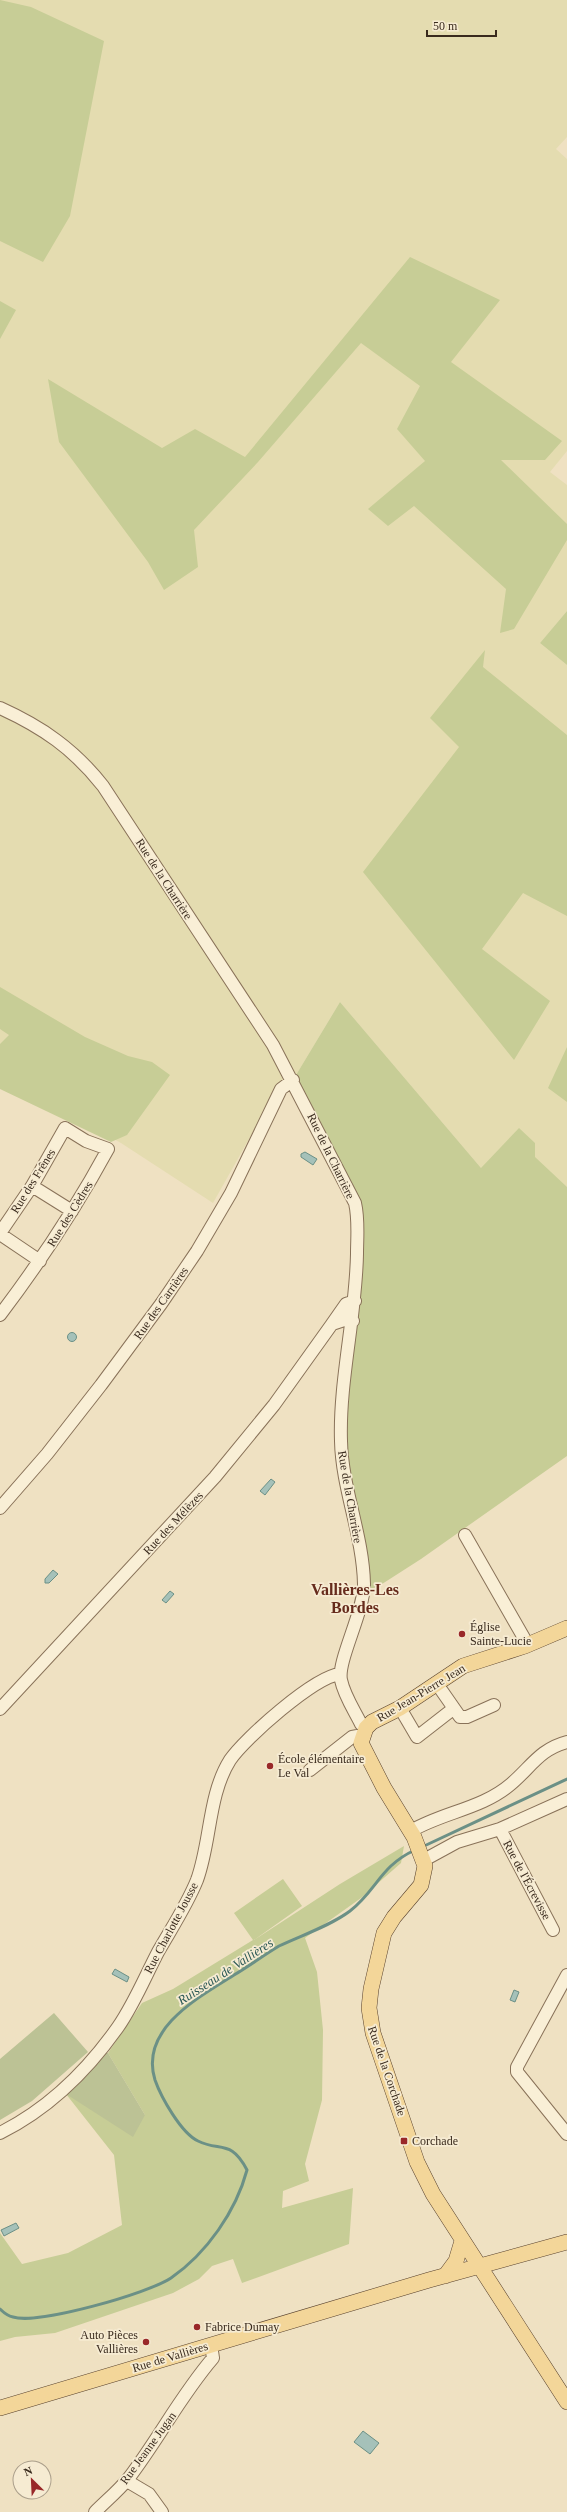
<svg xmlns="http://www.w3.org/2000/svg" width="567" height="2512" viewBox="0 0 567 2512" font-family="'Times New Roman',serif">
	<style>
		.farmland { fill: #e4dcb0 }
		.green { fill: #c7cd96 }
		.cemetery { fill: #bcc295 }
		.water { fill: #a5c1b9; stroke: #6b9086 }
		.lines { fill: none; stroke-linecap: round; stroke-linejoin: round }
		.stream { stroke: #6b9086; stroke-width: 3 }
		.minor-casing { stroke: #897259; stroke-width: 14 }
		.major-casing { stroke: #57402d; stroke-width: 16 }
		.minor { stroke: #f9efd6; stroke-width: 12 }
		.major { stroke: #f3d699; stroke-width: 15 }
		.poi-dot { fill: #992829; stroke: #f6ebd2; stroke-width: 1.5 }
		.labels { text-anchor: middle; stroke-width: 3.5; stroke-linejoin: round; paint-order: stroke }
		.street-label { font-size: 12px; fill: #392a1d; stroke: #f6ebd2 }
		.poi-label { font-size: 12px; fill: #392a1d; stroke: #f6ebd2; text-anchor: start }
		.water-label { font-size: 13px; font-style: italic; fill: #2c5956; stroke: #f6ebd2 }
		.district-label { font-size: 16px; font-weight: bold; fill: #662b1c; stroke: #f6ebd2 }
	</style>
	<rect width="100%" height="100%" fill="#efe1c2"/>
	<path class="farmland" d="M0 0H567V137L556 149 567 159V451L550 472 567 485V611L540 643 567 665V1252L481 1168 340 1002 293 1080 258 1123 213 1203 121 1143 0 1077Z"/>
	<path class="green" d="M0 0 31 7 104 41 70 216 43 262 0 241Z
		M410 257 500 300 451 362 562 441 545 460H501L567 524V540L514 629 500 633 506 589 414 506 388 526 368 509 425 461 397 429 420 386 361 343 258 462 194 530 198 567 164 590 148 562 59 442 48 379 162 448 195 429 245 457Z
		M0 301 16 310 0 339Z
		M567 611V665L540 643Z
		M485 650 483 667 567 735V916L523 893 482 949 550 1001 514 1060 363 872 459 747 430 718Z
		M0 987 85 1037 128 1056 152 1062 170 1075 127 1135 111 1142 0 1089V1044L9 1035 0 1029Z
		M340 1002 481 1168 519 1128 535 1143V1157L567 1187V1456L421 1559 368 1593 344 1474 358 1218 293 1080Z
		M567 1047V1102L548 1088Z
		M404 1846 401 1863 361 1898 305 1938 317 1972 323 2030 322 2100 305 2164 309 2181 283 2191 282 2208 353 2188 349 2244 242 2283 233 2259 212 2266 199 2279 173 2293 55 2333 15 2337 0 2341V2233L22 2264 68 2253 122 2225 114 2155 66 2094 145 2115 108 2053 142 2003 173 1989 253 1940 234 1913 283 1879 302 1906 254 1940 340 1884Z"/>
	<path class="cemetery" d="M54 2013 88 2052 32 2101 0 2120V2059Z
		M104 2053H108L145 2115 133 2137 66 2094Z"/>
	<path class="water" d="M305 1152 317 1159 313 1165 301 1157V1154Z
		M67.5 1337a4.5 4.5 0 1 1 9 0a4.5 4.5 0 1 1-9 0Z
		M271 1479 275 1482 265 1495 260 1491Z
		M53 1570 58 1574 49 1583H45V1579Z
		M170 1591 174 1594 166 1603 162 1600Z
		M115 1969 129 1977 127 1982 112 1974Z
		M514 1990 519 1992 515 2002 510 2000Z
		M16 2223 19 2228 4 2236 1 2230Z
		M363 2431 379 2443 370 2454 354 2442Z"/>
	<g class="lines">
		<path class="stream" d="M422 1847 567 1779
			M0 2309C3 2312 8 2316 13 2317 38 2325 149 2293 171 2278 207 2253 236 2211 247 2170 231 2139 220 2152 198 2141 181 2133 161 2097 155 2080 139 2029 199 1997 234 1975 249 1966 264 1955 279 1946 302 1935 330 1926 350 1911 377 1890 380 1866 415 1850"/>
		<g class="minor-casing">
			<path id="minor" d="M0 708C42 727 74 749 103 786L273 1045 355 1203C359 1220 357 1237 357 1254 356 1316 339 1381 341 1441 342 1489 363 1535 364 1584 364 1612 337 1661 341 1680 344 1695 354 1710 361 1724L366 1728
				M32 1186 72 1211
				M0 1233 32 1186 65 1128 86 1141 108 1149C76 1208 40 1262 0 1315
				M0 1234 40 1261
				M353 1321 344 1320 332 1324 346 1304 355 1301
				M0 1508 47 1454 101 1385 161 1304 197 1251 231 1193 281 1089 293 1080
				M465 1535 528 1645
				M437 1684 460 1717H467L494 1705
				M400 1708 417 1737 453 1709
				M0 1709 215 1477 274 1405 332 1324
				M310 1770 352 1737 363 1735
				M500 1829 553 1930
				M411 1831C443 1812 482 1809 511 1784 531 1767 540 1749 567 1742
				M424 1860 457 1842 500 1829 567 1799
				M567 1975 517 2067V2072L567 2134
				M0 2133C48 2109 87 2071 118 2027 134 2004 145 1977 158 1952 171 1929 187 1905 197 1880 211 1842 208 1795 230 1760 245 1738 314 1677 340 1674
				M127 2481 149 2494 162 2512
				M95 2512C106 2501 118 2491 128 2479 158 2440 181 2395 213 2358L211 2345"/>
		</g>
		<g class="major-casing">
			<path id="major" d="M567 1628 525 1646 463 1666 400 1708 372 1722 366 1728 361 1743 384 1788 414 1837 425 1866 421 1885 394 1917 384 1933 371 1989 369 2008 373 2033 417 2162 433 2194 567 2402
				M445 2276 456 2261 462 2241
				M0 2408 429 2280 567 2242"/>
		</g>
		<use href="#minor" class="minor"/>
		<use href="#major" class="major"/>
	</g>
	<g class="poi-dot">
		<circle cx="462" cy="1634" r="4"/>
		<circle cx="270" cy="1766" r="4"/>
		<rect x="400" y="2137" width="8" height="8" rx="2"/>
		<circle cx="197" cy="2327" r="4"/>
		<circle cx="146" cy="2342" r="4"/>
	</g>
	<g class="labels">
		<g class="street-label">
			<text transform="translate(164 879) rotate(57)" y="4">Rue de la Charrière</text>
			<text transform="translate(331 1156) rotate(64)" y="4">Rue de la Charrière</text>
			<text transform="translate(33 1181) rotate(-58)" y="4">Rue des Frênes</text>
			<text transform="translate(70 1214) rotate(-58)" y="4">Rue des Cèdres</text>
			<text transform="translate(161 1303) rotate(-55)" y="4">Rue des Carrières</text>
			<text transform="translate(350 1497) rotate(80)" y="4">Rue de la Charrière</text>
			<text transform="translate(173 1523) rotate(-47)" y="4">Rue des Mélèzes</text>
			<text transform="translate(421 1693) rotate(-31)" y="4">Rue Jean-Pierre Jean</text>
			<text transform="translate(527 1880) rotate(62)" y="4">Rue de l'Écrevisse</text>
			<text transform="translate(171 1928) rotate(-62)" y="4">Rue Charlotte Jousse</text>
			<text transform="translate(387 2071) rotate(71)" y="4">Rue de la Corchade</text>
			<text transform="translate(170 2357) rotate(-17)" y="4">Rue de Vallières</text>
			<text transform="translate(148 2448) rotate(-54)" y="4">Rue Jeanne Jugan</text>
		</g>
		<g class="poi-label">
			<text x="470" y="1631">Église<tspan x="470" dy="14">Sainte-Lucie</tspan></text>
			<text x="278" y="1763">École élémentaire<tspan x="278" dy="14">Le Val</tspan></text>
			<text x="412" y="2145">Corchade</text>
			<text x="205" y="2331">Fabrice Dumay</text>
			<text x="138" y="2339" text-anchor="end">Auto Pièces<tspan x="138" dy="14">Vallières</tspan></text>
		</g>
		<g class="water-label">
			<text transform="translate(225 1971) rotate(-33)" y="5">Ruisseau de Vallières</text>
		</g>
		<g class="district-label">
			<text x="355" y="1595">Vallières-Les<tspan x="355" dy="18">Bordes</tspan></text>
		</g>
	</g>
	<g transform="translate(32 2480) rotate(336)"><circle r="19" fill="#f6ebd2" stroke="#aa9e8a"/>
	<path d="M0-3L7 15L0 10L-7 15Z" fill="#992829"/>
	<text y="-6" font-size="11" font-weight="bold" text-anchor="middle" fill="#392a1d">N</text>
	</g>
	<path d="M427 30v6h69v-6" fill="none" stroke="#392a1d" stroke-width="2"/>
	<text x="433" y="30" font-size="12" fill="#392a1d" stroke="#f6ebd2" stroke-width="3" paint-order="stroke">50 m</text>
</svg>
